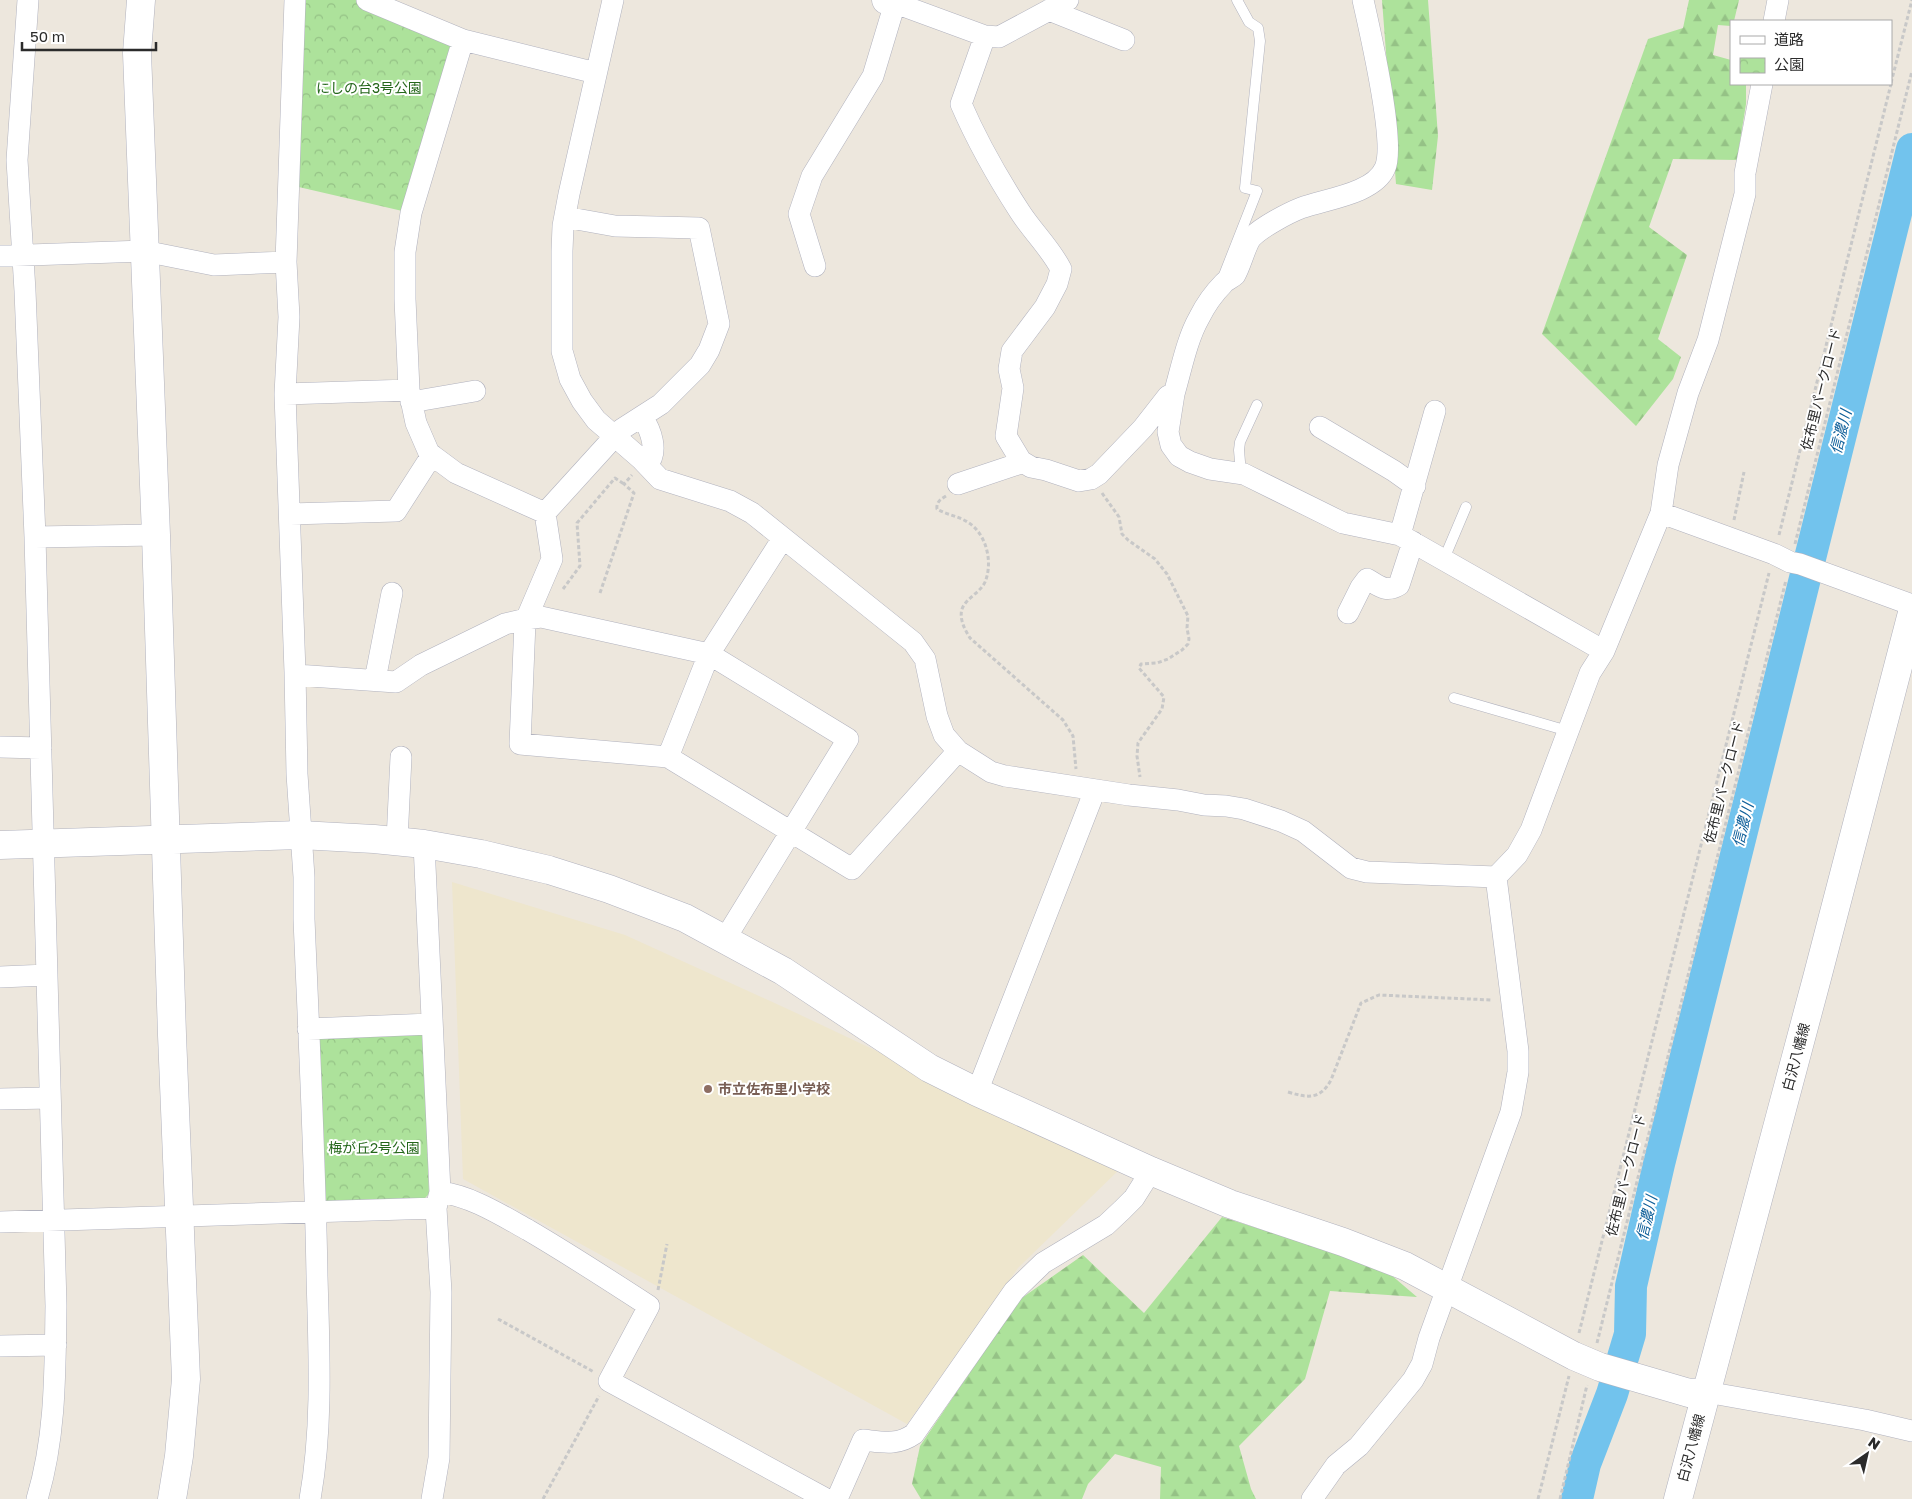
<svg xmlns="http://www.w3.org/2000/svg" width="1912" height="1499" viewBox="0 0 1912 1499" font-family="'Golos Text','Noto Sans JP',sans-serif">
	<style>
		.education { fill: #eee6cd }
		.forest { fill: url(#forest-firs) }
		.park { fill: url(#park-crowns) }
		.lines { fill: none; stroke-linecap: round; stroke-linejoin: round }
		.river { stroke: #72c3ed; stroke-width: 32 }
		.lane-casing { stroke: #b1b2be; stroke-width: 11 }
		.street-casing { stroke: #b1b2be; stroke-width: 22 }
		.secondary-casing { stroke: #b1b2be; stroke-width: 29 }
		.path { stroke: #c8c8c8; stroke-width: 3; stroke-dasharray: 4 2.5; stroke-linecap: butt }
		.lane { stroke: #fff; stroke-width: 10 }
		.street { stroke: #fff; stroke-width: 21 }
		.secondary { stroke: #fff; stroke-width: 28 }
		.education-dot { fill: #8d6e63; stroke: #fff; stroke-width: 2 }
		.labels { text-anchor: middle; stroke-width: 4; stroke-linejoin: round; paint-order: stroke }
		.park-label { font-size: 14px; fill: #25671b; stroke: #fff }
		.street-label { font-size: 14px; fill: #2b2b2b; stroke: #fff }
		.education-label { font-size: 14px; font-weight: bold; fill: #785e54; stroke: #fff; text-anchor: start }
		.water-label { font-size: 15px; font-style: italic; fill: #10609a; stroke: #fff }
	</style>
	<defs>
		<pattern id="forest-firs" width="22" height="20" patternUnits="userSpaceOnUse" patternTransform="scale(1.25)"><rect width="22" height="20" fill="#ade29b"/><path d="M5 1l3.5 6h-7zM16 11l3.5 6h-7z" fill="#95c286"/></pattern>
		<pattern id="park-crowns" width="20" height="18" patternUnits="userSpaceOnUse" patternTransform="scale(1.25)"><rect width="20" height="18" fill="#ade29b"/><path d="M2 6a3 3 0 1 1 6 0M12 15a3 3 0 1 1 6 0" fill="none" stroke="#95c286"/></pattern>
	</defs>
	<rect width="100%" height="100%" fill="#ede7dd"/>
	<path class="education" d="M452 882 625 935 792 1011 1122 1167 1018 1268 907 1424 463 1179Z"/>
	<path class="forest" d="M1382 0H1428L1438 136 1432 190 1396 184Z
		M1689 0H1739L1734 21H1731V26L1718 25 1713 55 1731 60V84H1746V104L1737 160 1673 159 1649 227 1687 255 1658 339 1681 357 1673 379 1636 426 1542 334 1648 39 1683 28Z
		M1222 1217 1383 1268 1417 1297 1330 1291 1305 1379 1239 1446 1251 1489 1256 1499H1160L1161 1467 1115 1454 1088 1484 1082 1499H921L912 1484 920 1446 1019 1300 1083 1255 1144 1313Z"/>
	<path class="park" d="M295 0H367L463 40 411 213 290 185Z
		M323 1034 424 1035 429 1194 422 1201 329 1203 322 1197 318 1041Z"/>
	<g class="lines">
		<path class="river" d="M1577 1499 1585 1464 1612 1394 1630 1334 1631 1286 1659 1164 1912 149"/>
		<g class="lane-casing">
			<path id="lane" d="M1224 282V275L1257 191 1245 188 1260 41 1258 28 1249 22 1237 0
				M1241 474 1239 450 1240 442 1257 405
				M1444 559 1466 507
				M1454 698 1568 731"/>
		</g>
		<g class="street-casing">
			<path id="street" d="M28 0 17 160 25 291 35 537 56 1306C55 1371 56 1436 37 1499
				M295 0 286 262 289 317 285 394 295 672 297 774 304 877V919C309 1038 315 1157 317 1276 319 1350 323 1426 310 1499
				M367 0 463 40 596 73
				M613 0 569 194 563 226 562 251V351L570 379 582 401 596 420 641 459 660 479 730 501 752 513 913 642 925 659 937 716 944 735 958 751 991 772 1005 776 1129 795 1178 800 1204 805 1226 806 1244 809 1281 821 1303 831 1351 868 1367 872 1496 877 1517 855 1531 830 1590 673 1604 651 1661 513 1668 465 1688 393 1708 340 1745 194V173L1762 84
				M1049 10 1124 40
				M1774 21 1778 0
				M985 36 961 104C977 141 998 178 1020 212 1033 232 1050 248 1061 269L1057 284 1045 307 1012 351 1009 369 1013 388 1006 436 1021 461 1031 467 1046 470 1079 481 1091 479 1099 474 1143 428 1168 396 1174 394 1168 432 1171 445 1179 456 1190 462 1210 469 1244 474 1343 523 1400 535 1604 651
				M463 40 411 213 405 252V299L409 390 416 423 429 453 456 473 545 513 615 436 622 429 661 404 700 365 709 350 719 324 699 228 615 226 565 217
				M0 256 144 251 214 265 286 262
				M815 266 799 214 812 176 873 76 895 3 985 36 999 37 1068 0
				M285 394 409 390
				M1174 394C1181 370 1187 339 1199 318 1205 306 1214 293 1223 284 1226 280 1232 278 1235 275 1241 265 1246 243 1252 237 1262 227 1288 213 1301 208 1325 199 1374 194 1385 168 1396 144 1370 31 1363 0
				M411 402 475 391
				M642 417C651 430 659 452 647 465
				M1320 427 1394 471 1415 486
				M958 484 1018 464 1021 461
				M545 513 552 559 525 622 520 744 668 757 852 869 958 751
				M1661 513 1774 554 1790 562 1800 564 1912 605
				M290 514 396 511 432 455
				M1400 535 1435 411
				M35 537 156 535
				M1348 613 1361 587 1367 579C1379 586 1386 593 1399 585L1413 542
				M296 675 396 682 421 665 505 624 526 619 541 617 709 654 848 739 725 939
				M375 680 392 593
				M0 747 41 748
				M668 757 709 654 783 538
				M397 841 401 757
				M424 844 440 1192 436 1208 441 1292 439 1458 432 1499
				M0 977 47 975
				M308 1029 431 1024
				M977 1092 1095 790
				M0 1099 50 1098
				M440 1192C471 1196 501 1215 528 1230 569 1254 609 1280 649 1306L609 1381 826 1499
				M0 1222 436 1208
				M0 1346 56 1345
				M1706 1392 1865 1420 1912 1431
				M837 1499 863 1440C882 1442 897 1446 914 1434L1014 1291 1043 1263 1106 1225 1122 1210 1134 1198 1151 1171
				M1312 1499 1336 1465 1359 1446 1413 1380 1422 1364 1429 1338 1511 1112 1518 1072V1051L1496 877"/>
		</g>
		<g class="secondary-casing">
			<path id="secondary" d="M141 0 137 53 156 535 172 1035 186 1379 179 1456 172 1499
				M886 0 895 3 896 0
				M0 845 300 835 374 839 424 844 481 854 549 870 609 889 685 918 783 971 929 1068 977 1092 1151 1171 1230 1204 1343 1242 1405 1266 1574 1356 1600 1367 1689 1393 1706 1392
				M1678 1499 1817 978 1912 613"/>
		</g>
		<path class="path" d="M1891 83 1912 0
			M1102 493 1119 517 1122 534 1128 540 1155 559 1167 574 1188 616 1187 628 1189 639 1188 644 1182 650 1168 659 1157 663 1141 664 1139 668 1164 697 1162 709 1138 743 1137 756 1140 777
			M946 496C941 499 936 502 937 509 947 515 959 516 969 523 987 535 993 563 985 582 980 593 966 598 962 609 959 619 965 630 970 638L1063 720 1073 736 1076 769
			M1734 520 1744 472
			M1779 535 1891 84
			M1795 544 1912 71
			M563 589 580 566 577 523 615 478 624 484
			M600 593 634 493 624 484 632 475
			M1288 1092C1308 1098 1320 1100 1331 1080L1361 1003 1379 995 1492 1000
			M658 1290 667 1244
			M498 1319 594 1372
			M1579 1333 1769 573
			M1597 1343 1786 580
			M543 1499 599 1396
			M1538 1499 1569 1376
			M1560 1499 1587 1385"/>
		<use href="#lane" class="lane"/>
		<use href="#street" class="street"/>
		<use href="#secondary" class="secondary"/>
	</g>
	<circle class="education-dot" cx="708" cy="1089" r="5"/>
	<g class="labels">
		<g class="park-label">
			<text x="369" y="93">にしの台3号公園</text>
			<text x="374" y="1153">梅が丘2号公園</text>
		</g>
		<g class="street-label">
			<text transform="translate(1821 389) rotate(-76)" y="5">佐布里パークロード</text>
			<text transform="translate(1724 782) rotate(-76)" y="5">佐布里パークロード</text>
			<text transform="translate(1796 1057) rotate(-75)" y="5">白沢八幡線</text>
			<text transform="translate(1626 1175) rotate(-76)" y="5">佐布里パークロード</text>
			<text transform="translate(1691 1448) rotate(-75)" y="5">白沢八幡線</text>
		</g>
		<g class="education-label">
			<text x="718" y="1094">市立佐布里小学校</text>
		</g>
		<g class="water-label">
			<text transform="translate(1841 432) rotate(-76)" y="5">信濃川</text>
			<text transform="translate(1743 825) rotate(-76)" y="5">信濃川</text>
			<text transform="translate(1647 1218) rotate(-77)" y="5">信濃川</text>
		</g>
	</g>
	<rect x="1730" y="20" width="162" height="65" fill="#ffffff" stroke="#aaaaaa"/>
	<rect x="1740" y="36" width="25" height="8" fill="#ffffff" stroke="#aaaaaa"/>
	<text x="1774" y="45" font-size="15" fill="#2b2b2b">道路</text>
	<rect x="1740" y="58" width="25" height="15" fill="url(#park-crowns)" stroke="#aaaaaa"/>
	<text x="1774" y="70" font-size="15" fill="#2b2b2b">公園</text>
	<g transform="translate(1867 1454) rotate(34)" stroke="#ffffff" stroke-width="4" paint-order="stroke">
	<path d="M0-4L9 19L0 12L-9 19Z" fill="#2b2b2b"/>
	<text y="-8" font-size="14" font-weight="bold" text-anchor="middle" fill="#2b2b2b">N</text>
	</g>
	<path d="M22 42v8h134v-8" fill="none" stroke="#2b2b2b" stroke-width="2.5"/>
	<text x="30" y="42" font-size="15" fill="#2b2b2b" stroke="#ffffff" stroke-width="4" paint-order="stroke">50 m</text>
</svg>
